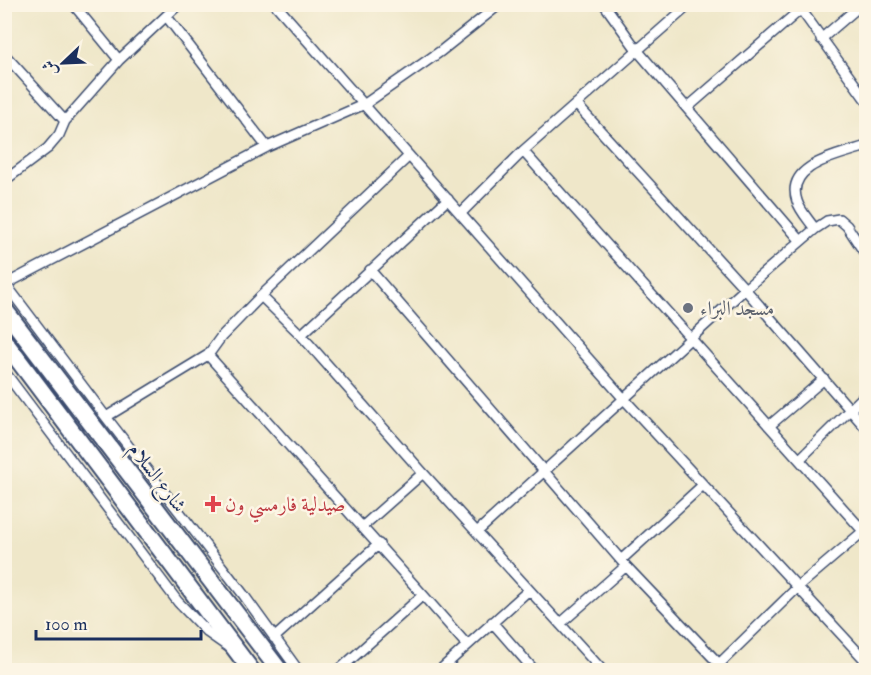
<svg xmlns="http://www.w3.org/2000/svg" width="871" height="675" viewBox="0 0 871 675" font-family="'IM FELL Double Pica',Amiri,serif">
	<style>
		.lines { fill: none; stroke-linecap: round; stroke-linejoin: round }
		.street-casing { stroke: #3b4b6e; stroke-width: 12 }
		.highway-casing { stroke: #3b4b6e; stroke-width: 20 }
		.street { stroke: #fff; stroke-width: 9 }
		.highway { stroke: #fff; stroke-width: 16 }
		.worship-dot { fill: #6b7280; stroke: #fcf5e5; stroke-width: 2 }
		.health-dot { fill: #e0444e; stroke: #fcf5e5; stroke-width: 2 }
		.labels { text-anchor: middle; stroke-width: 5; stroke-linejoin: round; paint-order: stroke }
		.worship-label { font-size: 20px; fill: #5b616d; stroke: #fcf5e5; text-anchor: start }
		.street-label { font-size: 20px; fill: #1b2f5e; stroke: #fcf5e5 }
		.health-label { font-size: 20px; fill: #be3a42; stroke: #fcf5e5; text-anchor: start }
	</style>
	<rect width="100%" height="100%" fill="#fcf5e5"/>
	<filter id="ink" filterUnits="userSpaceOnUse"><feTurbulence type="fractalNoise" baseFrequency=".0167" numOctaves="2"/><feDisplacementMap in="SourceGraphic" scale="12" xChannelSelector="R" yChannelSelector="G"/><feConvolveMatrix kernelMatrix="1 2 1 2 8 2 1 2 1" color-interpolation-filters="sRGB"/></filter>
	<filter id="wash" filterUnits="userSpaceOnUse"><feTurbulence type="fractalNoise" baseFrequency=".008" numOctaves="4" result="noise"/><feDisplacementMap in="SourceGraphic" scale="24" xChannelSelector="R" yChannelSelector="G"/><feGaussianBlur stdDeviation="1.35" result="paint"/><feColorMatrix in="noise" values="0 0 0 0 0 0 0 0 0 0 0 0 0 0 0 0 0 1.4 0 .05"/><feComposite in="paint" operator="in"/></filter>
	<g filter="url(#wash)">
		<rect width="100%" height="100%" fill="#efe7c9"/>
	</g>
	<g filter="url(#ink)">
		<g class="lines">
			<g class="street-casing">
				<path id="street" d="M73 4 119 60
					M275 4 624 399 866 661
					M604 4 637 50 800 240
					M797 4 866 100
					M167 17 267 147
					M821 39 862 4
					M4 54 65 121
					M576 104 745 289 866 428
					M687 108 800 10
					M523 151 864 532
					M4 181 48 148 59 135 65 121 119 60 179 4
					M461 213 523 151 690 4
					M815 229C809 220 800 211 797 201 784 163 843 155 866 146
					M370 270 626 566 720 665
					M4 282 106 417 243 594 298 670
					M6 284 267 147 365 104 441 51 500 4
					M261 296 301 335 423 473 602 670
					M301 335 448 199
					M208 355 423 595 339 670
					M4 371 178 602 207 632 227 646
					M106 417 208 355 221 337 261 296 408 157
					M769 426 824 379
					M800 459 866 394
					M362 527 423 473
					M477 532 745 289 815 229 827 221 839 219 847 226 866 255
					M621 560 703 485
					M423 595 467 645
					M492 622 534 670
					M560 624 626 566
					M274 638 379 544
					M440 670 529 590
					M713 670 799 586 866 529"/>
			</g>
			<g class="highway-casing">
				<path id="highway" d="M4 309 279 670
					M4 341 251 670"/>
			</g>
			<use href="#street" class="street"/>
			<use href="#highway" class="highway"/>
		</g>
	</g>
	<circle class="worship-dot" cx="688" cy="308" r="6"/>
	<path class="health-dot" d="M210 495h6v6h6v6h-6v6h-6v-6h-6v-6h6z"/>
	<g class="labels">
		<g class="worship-label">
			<text x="700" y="315">مسجد البراء</text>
		</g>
		<g class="street-label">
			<text transform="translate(158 477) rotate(53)" y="7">شارع السلام</text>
		</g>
		<g class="health-label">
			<text x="225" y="511">صيدلية فارمسي ون</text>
		</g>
	</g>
	<rect width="871" height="675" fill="none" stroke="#fcf5e5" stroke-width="24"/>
	<g transform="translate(63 63) rotate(247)" stroke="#fcf5e5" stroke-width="4.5" paint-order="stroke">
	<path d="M0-4.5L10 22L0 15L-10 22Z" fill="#1b2f5e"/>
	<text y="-9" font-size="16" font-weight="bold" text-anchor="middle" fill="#1b2f5e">ش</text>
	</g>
	<path d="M36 630v9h165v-9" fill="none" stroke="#1b2f5e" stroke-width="3"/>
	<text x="45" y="630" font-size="18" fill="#1b2f5e" stroke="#fcf5e5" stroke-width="4.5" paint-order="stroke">100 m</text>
</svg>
